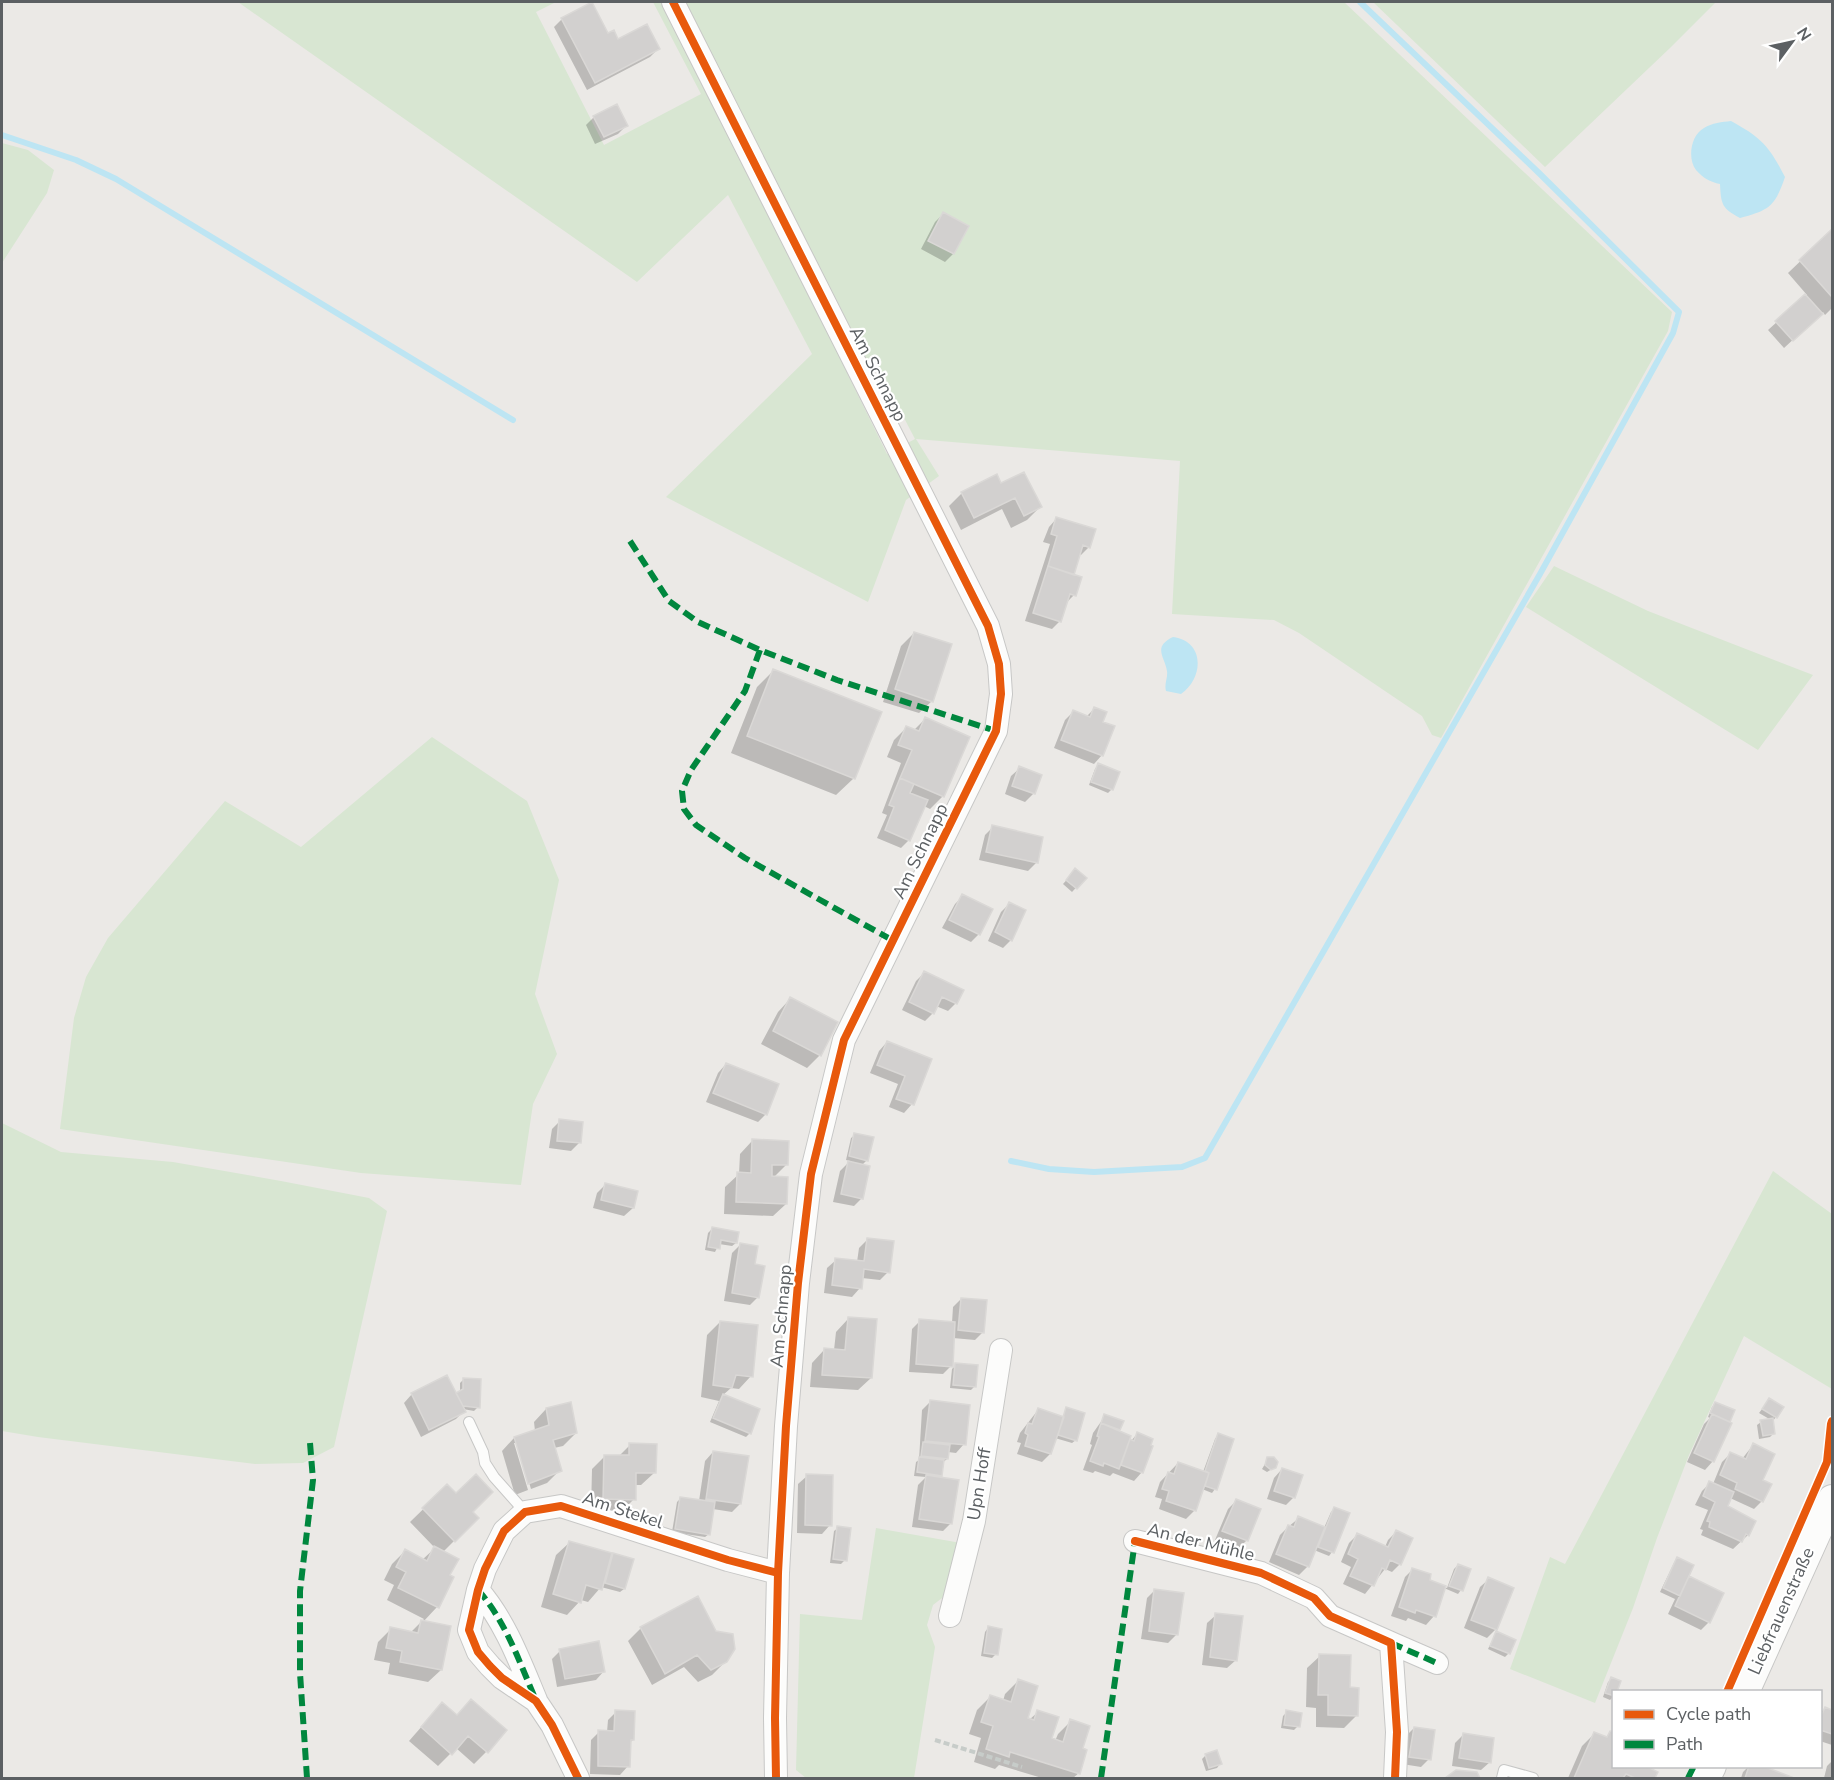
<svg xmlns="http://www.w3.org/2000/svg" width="1834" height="1780" viewBox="0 0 1834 1780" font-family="'Nunito Sans',sans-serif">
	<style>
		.green { fill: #d8e6d2; fill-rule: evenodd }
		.water { fill: #bde5f3 }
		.shadow { fill: #0003 }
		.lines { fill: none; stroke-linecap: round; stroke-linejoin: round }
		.stream { stroke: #bde5f3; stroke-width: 6 }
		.building { fill: #d2d0cf; stroke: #dad8d6; stroke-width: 1.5 }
		.service-casing { stroke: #c7c7c6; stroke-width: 12 }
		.minor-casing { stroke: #c7c7c6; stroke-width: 24 }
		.tertiary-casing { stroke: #c7c7c6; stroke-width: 30 }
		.path { stroke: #c7ccc9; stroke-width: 4; stroke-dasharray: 6 3; stroke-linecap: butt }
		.service { stroke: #fcfcfb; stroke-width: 10 }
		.minor { stroke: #fcfcfb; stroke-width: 22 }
		.tertiary { stroke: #fcfcfb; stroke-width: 28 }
		.quiet { stroke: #00873e; stroke-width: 6; stroke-dasharray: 12 6; stroke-linecap: butt }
		.cycleway-casing { stroke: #fff; stroke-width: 11 }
		.cycleway { stroke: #e8590c; stroke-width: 8 }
		.labels { text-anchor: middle; stroke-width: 4.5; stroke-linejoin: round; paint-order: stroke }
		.street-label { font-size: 18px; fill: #5c6063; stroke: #fff }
	</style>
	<rect width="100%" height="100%" fill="#ebe9e6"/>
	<path class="green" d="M238 2H556L536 12 604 145 701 94 653 2H1344L1672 312 1668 331 1441 738 1432 735 1422 716 1299 633 1274 620 1172 614 1180 461 916 439 939 476 906 500 868 602 666 497 812 354 728 195 637 282ZM877 366 915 439 887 454 847 373Z
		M1373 2H1716L1670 48 1545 167Z
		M2 143 28 150 54 170 47 193 2 263Z
		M1554 566 1648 611 1813 675 1758 750 1526 607Z
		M432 737 527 801 559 880 535 994 557 1054 533 1104 521 1185 361 1173 60 1129 74 1018 86 977 108 938 225 801 301 847Z
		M2 1123 61 1152 173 1162 281 1181 369 1198 387 1211 334 1447 303 1463 255 1464 38 1437 2 1431Z
		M1773 1171 1832 1214V1389L1744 1336 1689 1455 1657 1538 1633 1608 1595 1703 1510 1669 1550 1557 1565 1564Z
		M876 1528 961 1543 946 1595 933 1605 927 1625 935 1647 914 1778H806L796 1770 800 1614 862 1620Z"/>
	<path class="water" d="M1731 121C1762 138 1769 146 1785 177 1775 206 1770 210 1740 218 1722 208 1721 205 1720 184 1710 182 1703 178 1696 170 1687 158 1691 135 1704 128 1712 123 1722 122 1731 121Z
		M1173 637C1205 641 1204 678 1181 694L1166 691C1164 684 1168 678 1167 671 1165 657 1152 647 1173 637Z"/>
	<path class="shadow" d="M562 19 608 35 617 41 658 49 650 57 587 90 554 27Z
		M594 117 626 126 618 134 595 144 586 125Z
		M943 214 967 226 953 254 945 262 921 249 935 222Z
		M1832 231V308L1825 315 1823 312 1784 348 1768 330 1807 295 1788 273Z
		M1001 485 1040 507 1027 520 1011 528 1002 509 961 530 949 506 962 493Z
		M1057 518 1089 547 1081 555H1078L1072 576 1074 595 1065 604 1060 621 1052 629 1025 621 1050 544 1043 542 1049 527Z
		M914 633 932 701 919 713 883 702 901 646Z
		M774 670 854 778 836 795 731 753 757 687Z
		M1094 709 1101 722 1102 755 1094 764 1054 748 1065 720 1073 712 1086 717Z
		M925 719 943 796 930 809 924 806 909 840 901 848 877 838 887 815 882 813 901 763 887 757 894 740 907 727 914 730Z
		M1098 765 1112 789 1108 793 1089 785 1095 769Z
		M1020 768 1034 793 1025 802 1005 794 1011 776Z
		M993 827 1042 838 1036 863 1028 871 979 860 985 835Z
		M1072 874 1085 878 1072 892 1063 884Z
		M963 896 979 934 971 942 942 928 955 904Z
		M1009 904 1011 940 1003 948 988 941 1001 912Z
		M924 973 956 1003 948 1011 936 1006 933 1013 925 1021 902 1010 916 981Z
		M790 999 820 1055 807 1068 761 1044 778 1012Z
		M887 1042 930 1059 912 1104 904 1113 889 1107 898 1084 870 1073 879 1051Z
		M726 1064 766 1114 758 1122 706 1102 718 1073Z
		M560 1121 579 1143 571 1151 549 1148 552 1129Z
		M855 1135 867 1160 861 1166 862 1198 854 1206 833 1202 840 1171 850 1161 846 1160 851 1138Z
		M752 1141 786 1165 773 1178 786 1204 773 1216 724 1214 725 1187 739 1174 740 1154Z
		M605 1185 633 1208 624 1216 593 1208 597 1193Z
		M712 1229 736 1243 732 1246 719 1244 715 1252 705 1250 708 1233Z
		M867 1240 888 1272 880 1280 862 1278 860 1288 852 1297 824 1293 827 1268 836 1260 857 1262 859 1248Z
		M740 1245 753 1266 758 1297 750 1305 724 1301 732 1253Z
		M961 1299 983 1332 975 1340 953 1338 951 1366 943 1374 909 1372 912 1329 920 1321 952 1323 953 1307Z
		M848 1319 871 1378 858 1390 810 1387 812 1363 824 1350H834L836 1332Z
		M720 1322 751 1376 739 1389 731 1388 723 1395 750 1433 746 1437 710 1422 719 1401 701 1397 707 1335Z
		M956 1365 975 1386 971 1390 950 1388 952 1369Z
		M447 1377 456 1395 460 1392V1383L464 1379 478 1407 474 1411 463 1409 464 1411 456 1419 421 1437 404 1403 412 1394Z
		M1769 1400 1776 1417 1772 1422 1774 1433 1770 1437 1759 1439 1757 1425 1761 1422 1771 1420 1759 1413Z
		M930 1402 964 1444 956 1453 948 1452 947 1459 942 1463 941 1475 937 1479 951 1523 943 1531 912 1527 918 1485 926 1477 914 1476 916 1462 919 1460 922 1410Z
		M1716 1403 1733 1411 1713 1461 1705 1470 1687 1462 1704 1424 1710 1418 1708 1417 1712 1407Z
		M546 1409 576 1433 563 1446 554 1448 560 1470 547 1483 531 1489 517 1443H514L528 1490 515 1495 502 1451 514 1438 535 1431 534 1422Z
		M1067 1409 1076 1440 1072 1443 1055 1438 1050 1454 1042 1462 1017 1454 1021 1443 1017 1442 1020 1433 1038 1410 1062 1418Z
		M1105 1416 1122 1422 1118 1433 1128 1440 1131 1441 1137 1434 1142 1472 1134 1481 1113 1473 1110 1476 1095 1471 1093 1473 1083 1470 1092 1445 1090 1444 1093 1433Z
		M1218 1435 1215 1489 1212 1493 1202 1489 1194 1511 1186 1519 1159 1509 1162 1499 1155 1497 1160 1482 1178 1463 1203 1472 1215 1439Z
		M630 1445 654 1473 641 1485H634V1499L621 1512 591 1511 592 1469 605 1456 618 1457Z
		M1753 1445 1761 1481 1762 1501 1754 1509 1730 1498 1726 1506 1748 1535 1733 1549 1701 1535 1703 1530 1700 1529 1708 1510 1695 1505 1702 1491 1710 1483 1713 1484 1722 1462 1731 1453 1742 1459Z
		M713 1452 740 1504 732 1512 713 1509 709 1534 705 1537 672 1532 677 1502 681 1498 699 1501 705 1461Z
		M1268 1459 1275 1467 1267 1472 1262 1469Z
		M1282 1469 1294 1497 1286 1505 1267 1499 1274 1478Z
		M807 1476 830 1525 822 1534 797 1533 798 1484Z
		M447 1486 477 1518 443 1552 448 1576 452 1578 437 1607 423 1622 441 1670 428 1682 388 1674 390 1663 374 1660 378 1642 391 1629 410 1633 424 1619 387 1600 394 1585 384 1580 392 1564 405 1551 422 1560 435 1548 410 1522Z
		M1236 1501 1259 1510 1246 1541 1238 1549 1215 1540 1228 1509Z
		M1335 1509 1332 1552 1329 1556 1314 1550 1308 1566 1299 1575 1269 1562 1280 1535 1288 1527 1299 1518 1324 1528 1331 1512Z
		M838 1528 845 1560 841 1564 830 1563 834 1531Z
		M1396 1532 1400 1564 1392 1572 1385 1569 1365 1594 1343 1584 1351 1567 1341 1562 1349 1543 1357 1535 1385 1547 1388 1540Z
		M569 1543 609 1560 614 1555 624 1589 620 1592 601 1587 588 1602 581 1600 567 1615 541 1607 556 1555Z
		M1677 1559 1709 1622 1701 1630 1668 1614 1675 1599 1660 1592 1674 1563Z
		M1458 1565 1461 1590 1458 1594 1444 1588 1434 1616 1426 1625 1408 1618 1406 1621 1391 1616 1405 1577 1413 1569 1428 1581 1447 1588 1454 1569Z
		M1489 1579 1512 1589 1495 1630 1487 1638 1464 1628 1480 1587Z
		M1155 1590 1177 1634 1168 1643 1141 1639 1147 1598Z
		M1216 1615 1236 1660 1227 1668 1202 1665 1207 1623Z
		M641 1628 726 1661 712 1675 698 1682 684 1667 652 1685 628 1641Z
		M988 1628 996 1654 992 1658 981 1656 985 1632Z
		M1496 1633 1509 1653 1505 1657 1488 1649Z
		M560 1651 604 1671 596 1680 557 1687 552 1659Z
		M1320 1656 1349 1689 1356 1716 1344 1728 1316 1727V1708L1306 1707 1307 1668Z
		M1612 1679 1614 1696 1610 1700 1603 1697 1608 1682Z
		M1018 1681 1026 1719 1029 1720 1038 1712 1050 1739 1055 1741 1058 1734 1071 1721 1081 1749 1079 1773 1073 1778H1042L999 1765 995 1769 974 1762 981 1738 969 1734 977 1710 990 1697 1003 1701 1005 1694Z
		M471 1701 486 1752 474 1764 456 1748 438 1766 409 1741 430 1717 456 1716Z
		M1825 1709 1832 1711V1745L1820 1741V1713Z
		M616 1712 633 1740 629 1743 628 1766 620 1775 590 1774 591 1740 599 1732H607L608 1720Z
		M1287 1712 1298 1726 1294 1730 1281 1728 1283 1716Z
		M1414 1728 1429 1759 1421 1767 1402 1764 1406 1736Z
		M1611 1732 1614 1766 1656 1773 1653 1778H1568L1582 1746 1595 1733 1605 1738Z
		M1463 1735 1490 1762 1481 1770 1452 1766 1455 1743Z
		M1206 1755 1220 1764 1217 1768 1206 1771 1202 1759Z
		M1832 1761V1778H1824L1827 1766Z
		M1749 1766H1758L1789 1778H1741L1743 1772Z"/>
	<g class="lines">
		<path class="stream" d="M2 135 76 160 116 179 513 420
			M1011 1161 1049 1169 1094 1172 1182 1167 1205 1158 1540 574 1673 333 1679 312 1540 174 1360 2"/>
	</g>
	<path class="building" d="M592 2 608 33 614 30 618 39 647 24 660 49 595 83 561 18Z
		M617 104 628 126 604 137 593 116Z
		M943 212 969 226 954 254 928 241Z
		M1832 229V297L1799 260Z
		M1805 294 1823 314 1793 341 1775 321Z
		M1024 472 1042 507 1024 516 1015 498 974 518 961 492 997 474 1001 483Z
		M1056 517 1096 529 1090 548 1083 545 1074 575 1048 566 1057 536 1051 534Z
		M1048 566 1082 577 1076 596 1070 594 1061 622 1033 613Z
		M914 632 952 644 933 702 895 689Z
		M773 669 882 712 855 779 747 736Z
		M1094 707 1107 712 1103 722 1115 726 1103 756 1061 740 1073 710 1090 717Z
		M925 717 970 737 944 797 900 778 912 750 898 745 906 726 919 731Z
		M1098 763 1120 772 1113 790 1091 782Z
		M1019 766 1042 775 1035 794 1012 786Z
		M900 778 914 784 910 793 928 800 910 841 885 830 894 807 889 805Z
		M992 825 1043 837 1038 863 986 852Z
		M1075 868 1087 878 1077 889 1066 880Z
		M962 894 993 909 980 935 949 920Z
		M1009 902 1026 910 1012 941 995 932Z
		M924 971 964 990 957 1004 942 997 934 1014 909 1002Z
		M790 997 838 1022 821 1056 773 1031Z
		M887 1041 932 1059 914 1105 896 1099 905 1076 877 1065Z
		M726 1063 779 1084 767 1115 713 1093Z
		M559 1119 583 1122 581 1143 557 1141Z
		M854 1133 874 1137 868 1161 849 1156Z
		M752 1139 789 1141 788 1165H772V1176L788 1177 787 1204 736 1202 737 1172 751 1173Z
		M848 1161 870 1166 863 1199 841 1194Z
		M605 1183 638 1191 634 1208 601 1200Z
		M712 1227 739 1232 737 1243 721 1240 720 1249 708 1247Z
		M867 1238 894 1241 890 1273 864 1269 862 1289 832 1285 835 1258 864 1261Z
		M740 1243 758 1246 755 1264 765 1266 759 1298 732 1293Z
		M961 1298 987 1300 984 1333 958 1330Z
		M848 1317 877 1319 872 1378 822 1375 824 1348 845 1350Z
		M919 1319 955 1322 953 1367 916 1364Z
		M720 1321 758 1325 753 1377 736 1375 732 1388 713 1385Z
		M955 1363 978 1365 976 1387 953 1385Z
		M447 1375 466 1412 429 1430 411 1393Z
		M463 1378 481 1379 480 1408 463 1406 456 1393 463 1389Z
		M723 1394 760 1409 751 1434 713 1418Z
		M1769 1398 1784 1407 1777 1418 1762 1409Z
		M930 1400 970 1405 966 1445 925 1441Z
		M571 1402 577 1433 553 1440 562 1471 528 1484 514 1437 549 1425 546 1408Z
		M1715 1402 1735 1410 1730 1422 1710 1413Z
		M1066 1407 1085 1413 1077 1441 1058 1435Z
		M1038 1408 1064 1417 1051 1454 1025 1446 1028 1435 1025 1433 1028 1423 1032 1424Z
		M1104 1414 1124 1421 1120 1430 1101 1423Z
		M1712 1414 1732 1423 1714 1462 1694 1453Z
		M1773 1418 1775 1434 1763 1436 1760 1420Z
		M1101 1423 1131 1436 1119 1469 1104 1463 1103 1466 1090 1461 1099 1437 1097 1436Z
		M1137 1432 1153 1439 1151 1445 1153 1446 1143 1473 1121 1465 1130 1439 1134 1441Z
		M1218 1433 1234 1439 1217 1490 1205 1486 1209 1473 1205 1471Z
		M923 1442 950 1445 948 1459 921 1456Z
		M629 1443 657 1444 656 1473H636V1500L603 1499 604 1455H629Z
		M1753 1443 1775 1454 1763 1480 1772 1484 1763 1502 1735 1489 1737 1483 1720 1475 1730 1452 1746 1459Z
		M713 1451 749 1456 741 1504 706 1499Z
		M919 1457 944 1460 942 1476 917 1472Z
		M1267 1457H1274L1278 1462 1276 1468 1271 1470 1265 1465Z
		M1178 1462 1209 1473 1196 1511 1166 1501 1169 1491 1162 1489 1168 1472 1174 1474Z
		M1282 1468 1303 1475 1295 1498 1274 1491Z
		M476 1474 493 1492 473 1512 479 1518 455 1542 422 1508 447 1484 456 1493Z
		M806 1474 833 1475 832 1526 805 1525Z
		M926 1475 959 1480 952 1524 919 1519Z
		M1709 1481 1734 1492 1728 1506 1756 1521 1749 1536 1746 1534 1742 1542 1709 1527 1710 1522 1707 1521 1715 1502 1703 1496Z
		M680 1497 715 1502 710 1535 675 1529Z
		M1236 1499 1261 1509 1248 1541 1222 1531Z
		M1334 1507 1350 1513 1334 1553 1318 1547Z
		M1298 1516 1325 1527 1309 1567 1276 1554 1288 1525 1294 1527Z
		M837 1526 851 1528 847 1561 833 1559Z
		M1396 1530 1413 1538 1401 1565 1390 1560 1386 1570 1382 1568 1374 1586 1350 1576 1358 1559 1348 1554 1357 1533 1388 1547Z
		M569 1541 612 1553 602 1590 586 1585 581 1603 553 1594Z
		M434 1546 459 1559 450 1575 454 1577 439 1608 398 1588 406 1572 396 1567 405 1549 427 1561Z
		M613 1553 634 1559 625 1589 605 1583Z
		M1677 1557 1694 1565 1680 1596 1663 1588Z
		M1458 1564 1471 1569 1463 1591 1449 1586Z
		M1412 1568 1431 1574 1430 1580 1446 1586 1436 1617 1416 1610 1415 1613 1399 1607Z
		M1689 1576 1724 1593 1710 1623 1675 1606Z
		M1488 1577 1514 1588 1497 1630 1471 1620Z
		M1154 1589 1184 1593 1178 1635 1149 1631Z
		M698 1596 716 1631 733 1634 735 1649 727 1662 711 1670 697 1655 665 1674 640 1627Z
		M1215 1613 1243 1616 1237 1661 1210 1657Z
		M421 1620 451 1626 442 1670 400 1662 402 1651 386 1648 390 1627 418 1633Z
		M988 1626 1002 1629 998 1655 984 1653Z
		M1496 1631 1516 1640 1510 1654 1490 1646Z
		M599 1641 605 1672 565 1679 559 1649Z
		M1319 1654 1351 1655 1350 1687 1359 1688 1358 1716 1328 1715V1695H1318Z
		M1611 1677 1621 1681 1617 1692H1614V1696L1605 1693Z
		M1018 1679 1038 1686 1028 1718 1034 1720 1037 1710 1059 1717 1052 1738 1063 1742 1070 1719 1090 1726 1083 1748 1087 1750 1080 1774 1010 1752 1009 1757 986 1749 993 1726 981 1722 990 1695 1011 1702Z
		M471 1699 507 1730 488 1753 468 1736 452 1755 421 1727 442 1702 457 1715Z
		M1825 1707 1832 1710V1734L1820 1730V1719Z
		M615 1710 635 1711 634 1740H631L630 1767 598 1766V1730L614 1731Z
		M1286 1710 1302 1713 1300 1727 1284 1725Z
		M1414 1727 1435 1730 1431 1760 1409 1757Z
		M1610 1731 1614 1732V1766H1646L1658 1772 1655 1778H1635L1626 1774 1623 1778H1574L1594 1732 1607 1737Z
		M1463 1733 1494 1738 1491 1763 1459 1758Z
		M1217 1750 1222 1764 1209 1768 1205 1754Z
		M1749 1766H1763L1794 1778H1745Z
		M1456 1770 1477 1772 1480 1778H1445Z"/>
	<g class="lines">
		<g class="service-casing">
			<path id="service" d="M469 1422 483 1452 485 1463 494 1477 525 1512
				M1502 1778 1504 1770 1533 1778"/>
		</g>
		<g class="minor-casing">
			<path id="minor" d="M673 2 988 626 999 664 1001 694 996 731 844 1040 811 1174 798 1283 786 1426 778 1573 775 1718 776 1778
				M1135 1541 1261 1573 1314 1598 1330 1616 1391 1643 1397 1732 1395 1778
				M478 1590C505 1621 520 1662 536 1700
				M950 1616 974 1521 1001 1350
				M1391 1643 1437 1663
				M578 1778 552 1725 536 1701 502 1678 490 1666 478 1652 469 1630 478 1590 485 1569 504 1531 525 1512 561 1506 728 1560 778 1573"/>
		</g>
		<g class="tertiary-casing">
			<path id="tertiary" d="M1745 1692 1832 1499
				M1706 1778 1712 1766"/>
		</g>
		<path class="path" d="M935 1740 1022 1767"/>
		<use href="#service" class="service"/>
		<use href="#minor" class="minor"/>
		<use href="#tertiary" class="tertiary"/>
		<path class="quiet" d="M630 541 669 601 698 622 760 650 837 680 996 731
			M760 650 745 691 691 770 682 791 684 809 696 825 745 858 892 940
			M478 1590C505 1620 519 1661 535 1698
			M1391 1643 1437 1663
			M307 1778 300 1673V1591L313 1480 310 1443
			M1101 1778 1135 1541 1140 1542
			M1688 1778 1694 1766"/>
		<g class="cycleway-casing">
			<path id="cycleway" d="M673 2 988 626 999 664 1001 694 996 731 844 1040 811 1174 798 1283 786 1426 778 1573 775 1718 776 1778
				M1135 1541 1261 1573 1314 1598 1330 1616 1391 1643 1397 1732 1395 1778
				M1727 1692 1827 1462 1831 1424 1832 1421
				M578 1778 552 1725 536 1701 502 1678 490 1666 478 1652 469 1630 478 1590 485 1569 504 1531 525 1512 561 1506 728 1560 778 1573"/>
		</g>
		<use href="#cycleway" class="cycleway"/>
	</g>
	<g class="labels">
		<g class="street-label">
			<text transform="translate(878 374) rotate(63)" y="6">Am Schnapp</text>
			<text transform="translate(920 851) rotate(-64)" y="6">Am Schnapp</text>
			<text transform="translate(781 1316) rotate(-85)" y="6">Am Schnapp</text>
			<text transform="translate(979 1484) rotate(-81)" y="6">Upn Hoff</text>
			<text transform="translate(623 1510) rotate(18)" y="6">Am Stekel</text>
			<text transform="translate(1201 1542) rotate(14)" y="6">An der Mühle</text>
			<text transform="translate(1781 1611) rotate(-66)" y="6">Liebfrauenstraße</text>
		</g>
	</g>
	<rect width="1834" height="1780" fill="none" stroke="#5c6063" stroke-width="6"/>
	<rect x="1612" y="1690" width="210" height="78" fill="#ffffff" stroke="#bebfc1" stroke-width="1.5"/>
	<rect x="1624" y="1710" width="30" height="9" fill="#e8590c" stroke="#bebfc1" stroke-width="1.5"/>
	<text x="1666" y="1720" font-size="18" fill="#5c6063">Cycle path</text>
	<rect x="1624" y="1740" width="30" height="9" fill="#00873e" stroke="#bebfc1" stroke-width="1.5"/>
	<text x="1666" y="1750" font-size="18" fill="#5c6063">Path</text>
	<g transform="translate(1792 42) rotate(57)" stroke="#ffffff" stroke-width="4.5" paint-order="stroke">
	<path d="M0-4.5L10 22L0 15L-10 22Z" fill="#5c6063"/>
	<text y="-9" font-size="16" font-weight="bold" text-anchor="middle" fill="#5c6063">N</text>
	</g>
</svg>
